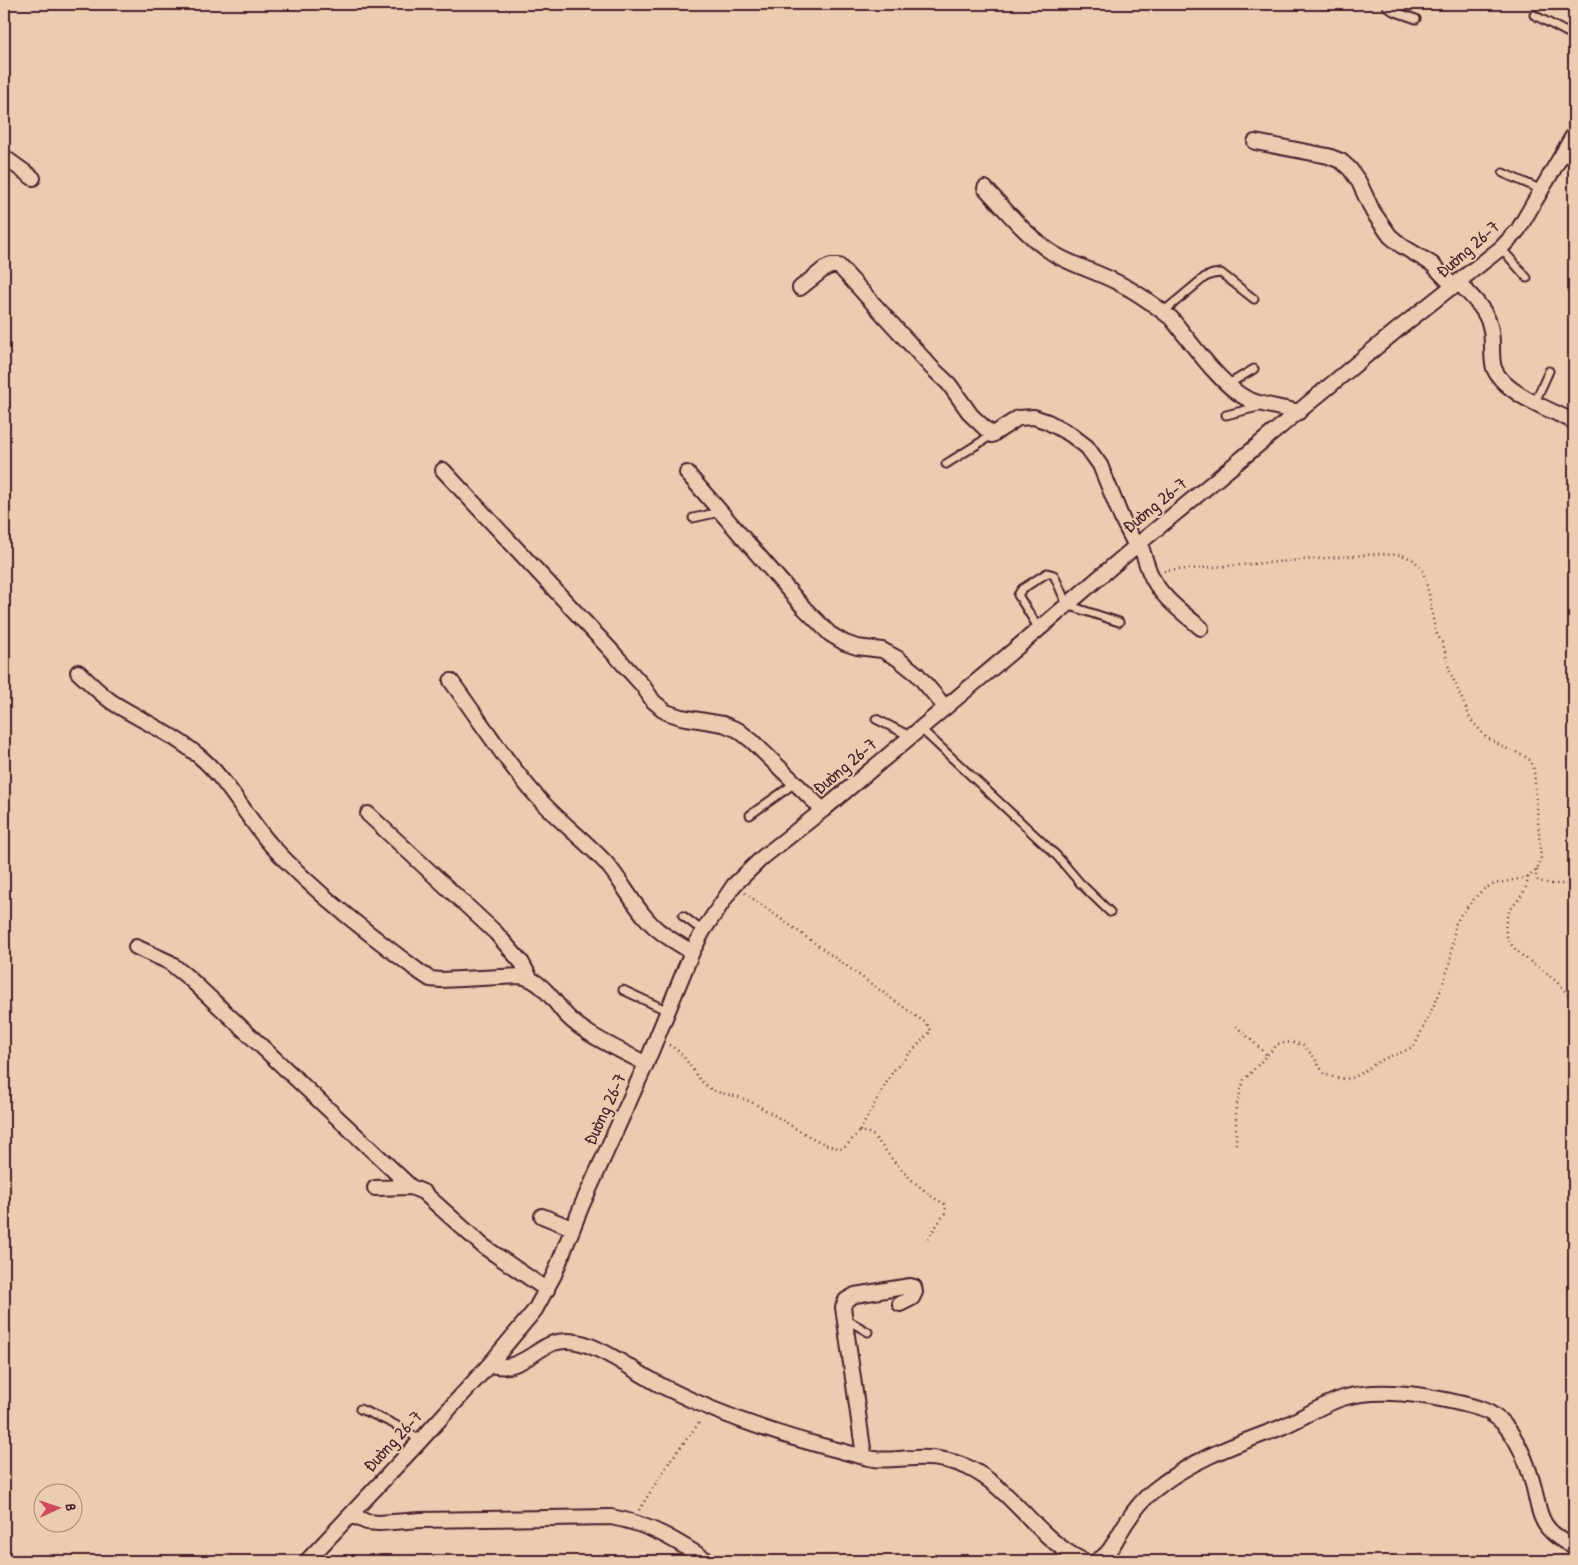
<svg xmlns="http://www.w3.org/2000/svg" width="1578" height="1565" viewBox="0 0 1578 1565" font-family="'Patrick Hand',sans-serif">
	<style>
		.lines { fill: none; stroke-linecap: round; stroke-linejoin: round }
		.service-casing { stroke: #4a1f2b; stroke-width: 11 }
		.minor-casing { stroke: #4a1f2b; stroke-width: 18 }
		.path { stroke: #4a1f2b; stroke-width: 2.5; stroke-dasharray: 1 4; stroke-linecap: butt }
		.service { stroke: #eacdb1; stroke-width: 7 }
		.minor { stroke: #eacdb1; stroke-width: 14 }
		.labels { text-anchor: middle; stroke-width: 4; stroke-linejoin: round; paint-order: stroke }
		.street-label { font-size: 18px; fill: #4a1f2b; stroke: #eacdb1 }
	</style>
	<rect width="100%" height="100%" fill="#eacdb1"/>
	<filter id="ink" filterUnits="userSpaceOnUse"><feTurbulence type="fractalNoise" baseFrequency=".02" numOctaves="2"/><feDisplacementMap in="SourceGraphic" scale="10" xChannelSelector="R" yChannelSelector="G"/><feConvolveMatrix kernelMatrix="1 2 1 2 8 2 1 2 1" color-interpolation-filters="sRGB"/></filter>
	<g filter="url(#ink)">
		<g class="lines">
			<g class="service-casing">
				<path id="service" d="M1387 4V6L1393 11 1416 19
					M1534 15 1574 36
					M1503 173 1542 190
					M1501 248 1527 278
					M1163 312 1205 277 1213 274 1221 273 1254 299
					M1227 385 1254 369
					M1535 402 1549 371
					M1226 415 1262 406
					M946 464 992 435
					M693 518 720 512
					M1039 629 1018 595 1022 589 1047 573 1054 575 1067 605 1119 622
					M876 719 910 736
					M920 728 1057 856 1080 883 1110 912
					M750 815 795 783
					M683 916 703 931
					M623 990 668 1011
					M844 1318 868 1332
					M360 1409C381 1418 402 1426 420 1441"/>
			</g>
			<g class="minor-casing">
				<path id="minor" d="M1255 142 1328 156 1341 161 1350 169 1359 182 1373 212 1390 236 1402 246 1432 264 1454 287
					M4 157 33 178
					M985 188C1007 211 1027 237 1054 254 1076 267 1102 273 1124 286 1140 294 1157 307 1171 318 1191 342 1223 389 1250 400 1265 406 1283 408 1299 412
					M1459 283C1470 295 1486 309 1490 326 1494 339 1490 355 1494 368 1503 393 1551 410 1573 421
					M800 288 824 269 831 266H839L932 368 949 384 971 415 992 435 1018 418 1034 417 1048 422 1070 434 1087 447 1100 465 1122 519 1136 546
					M443 470 607 646 643 686 653 701 666 712 681 717 723 724 738 730 752 741 823 810
					M687 473 804 608 830 634 845 643 857 647 882 650 897 658 917 674 945 707
					M1140 543C1143 553 1146 563 1150 573 1160 597 1182 612 1201 628
					M78 672C90 683 102 696 115 704 143 721 174 735 199 756 228 780 246 817 271 845 315 893 369 934 421 973L430 979 441 980 520 976C541 979 553 1000 566 1015 586 1036 621 1050 646 1064
					M451 681C479 719 508 765 540 800 560 822 585 840 606 863 621 880 631 901 646 918 658 933 676 942 692 952
					M368 814 496 933 522 963 530 978
					M136 947 169 962 190 979 411 1187
					M375 1188 411 1187 423 1192 483 1246 547 1290
					M542 1216 572 1228
					M489 1365C498 1366 506 1368 515 1364 538 1356 547 1336 577 1342 601 1346 640 1375 664 1387 716 1413 769 1432 826 1447 842 1451 858 1456 874 1459 888 1461 901 1458 915 1458 933 1457 951 1460 967 1467 1013 1488 1037 1540 1084 1561
					M864 1456 843 1307 846 1300 855 1295 910 1286 914 1287 915 1292 912 1298 900 1304
					M351 1515 367 1522 379 1523 421 1520 611 1517C650 1524 675 1540 708 1561
					M307 1561 420 1441 489 1365 535 1310 554 1275 582 1205 646 1064 692 952 703 931 734 885 763 857 823 810 1039 629 1136 546 1397 330 1501 248 1518 230 1574 134
					M1096 1561C1111 1555 1117 1536 1126 1523 1133 1512 1142 1500 1153 1491 1189 1461 1234 1445 1277 1429 1300 1420 1320 1405 1343 1398 1380 1387 1426 1395 1463 1404 1471 1406 1480 1408 1488 1412 1514 1425 1527 1461 1534 1488 1537 1500 1538 1513 1545 1524 1552 1535 1563 1541 1574 1547"/>
			</g>
			<path class="path" d="M1164 571 1377 554 1402 555 1414 560 1423 571 1429 594 1435 631 1443 644 1450 672 1471 720 1486 737 1503 747 1523 755 1531 761 1534 770 1541 860 1537 870 1528 877 1494 884 1482 890 1461 914 1455 925 1450 963 1440 992 1415 1045C1406 1052 1394 1054 1384 1059 1357 1072 1358 1086 1324 1074L1314 1057 1303 1045 1291 1042 1278 1044 1267 1055 1244 1080 1236 1107V1145
				M1537 870 1536 876 1538 881 1551 884H1574
				M1528 877C1526 900 1509 903 1506 921 1501 949 1533 961 1550 976 1560 984 1568 993 1574 1005
				M745 893 927 1024 931 1031 893 1071 859 1132
				M1236 1026 1267 1055
				M669 1045C688 1054 692 1076 708 1087 719 1095 732 1094 744 1099 776 1112 812 1145 843 1149L859 1132H867L874 1136 896 1164 912 1180 931 1196 944 1204 946 1207 945 1213 927 1240
				M639 1510 670 1461 701 1420"/>
			<use href="#service" class="service"/>
			<use href="#minor" class="minor"/>
		</g>
	</g>
	<g class="labels">
		<g class="street-label">
			<text transform="translate(1468 249) rotate(-41)" y="6">Đường 26-7</text>
			<text transform="translate(1155 505) rotate(-39)" y="6">Đường 26-7</text>
			<text transform="translate(845 766) rotate(-40)" y="6">Đường 26-7</text>
			<text transform="translate(605 1109) rotate(-65)" y="6">Đường 26-7</text>
			<text transform="translate(393 1441) rotate(-47)" y="6">Đường 26-7</text>
		</g>
	</g>
	<rect width="1578" height="1565" fill="none" stroke="#eacdb1" stroke-width="20"/>
	<rect x="10" y="10" width="1558" height="1545" fill="none" stroke="#4a1f2b" stroke-width="2" filter="url(#ink)"/>
	<g transform="translate(58 1508) rotate(87)"><circle r="24" fill="#eacdb1" stroke="#aa877b"/>
	<path d="M0-4L9 19L0 12L-9 19Z" fill="#d1495b"/>
	<text y="-8" font-size="14" font-weight="bold" text-anchor="middle" fill="#4a1f2b">B</text>
	</g>
</svg>
